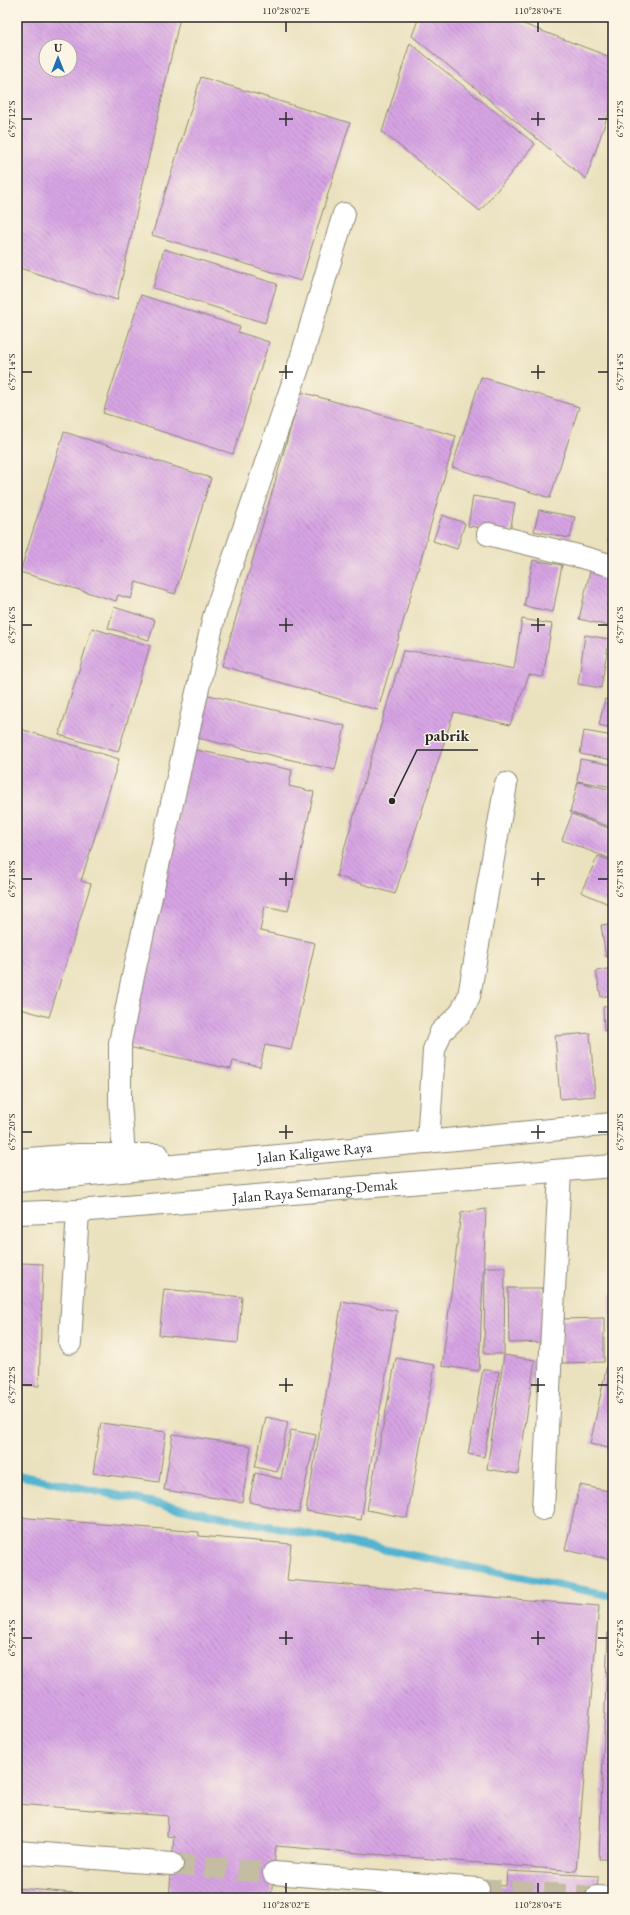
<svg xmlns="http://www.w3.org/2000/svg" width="630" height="1915" viewBox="0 0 630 1915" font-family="'EB Garamond',serif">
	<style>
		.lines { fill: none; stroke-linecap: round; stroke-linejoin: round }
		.stream { stroke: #52b4d1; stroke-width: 8 }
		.building { fill: url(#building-back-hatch); fill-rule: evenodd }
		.minor-tunnel { stroke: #c4bda1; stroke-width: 22; stroke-dasharray: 22 11; stroke-linecap: butt }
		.minor-casing { stroke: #8a8674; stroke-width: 24 }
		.highway-casing { stroke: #8a8674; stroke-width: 24 }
		.minor { stroke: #fff; stroke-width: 22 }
		.highway { stroke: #fff; stroke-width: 22 }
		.ticks { fill: none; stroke: #2b2b2b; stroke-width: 1.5 }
		.labels { text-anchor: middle; stroke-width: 3; stroke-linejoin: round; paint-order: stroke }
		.street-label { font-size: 15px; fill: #2b2b2b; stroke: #fcf5e5 }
		.leader { fill: none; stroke: #2b2b2b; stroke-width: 1.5 }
		.callout-dot { fill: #2b2b2b; stroke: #fcf5e5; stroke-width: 1.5 }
		.callout-label { font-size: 16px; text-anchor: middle; font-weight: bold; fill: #2b2b2b; stroke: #fcf5e5; stroke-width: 3; stroke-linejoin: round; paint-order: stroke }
		.neatline { fill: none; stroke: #2b2b2b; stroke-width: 1.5 }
		.ticks-label { font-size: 10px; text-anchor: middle; fill: #2b2b2b }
	</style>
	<defs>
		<pattern id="building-back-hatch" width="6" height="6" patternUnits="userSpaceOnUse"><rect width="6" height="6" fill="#d7a4e4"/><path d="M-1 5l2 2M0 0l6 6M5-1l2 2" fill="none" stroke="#af86b9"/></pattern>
	</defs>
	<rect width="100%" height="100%" fill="#fcf5e5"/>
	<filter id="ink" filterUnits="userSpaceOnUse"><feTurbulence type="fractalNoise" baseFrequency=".025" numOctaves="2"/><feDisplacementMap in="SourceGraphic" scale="8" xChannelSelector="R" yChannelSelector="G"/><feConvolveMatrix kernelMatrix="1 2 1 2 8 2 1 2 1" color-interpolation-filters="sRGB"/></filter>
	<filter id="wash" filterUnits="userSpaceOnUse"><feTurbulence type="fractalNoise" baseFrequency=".012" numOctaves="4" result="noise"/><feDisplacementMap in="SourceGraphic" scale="16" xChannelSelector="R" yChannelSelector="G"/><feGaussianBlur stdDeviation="0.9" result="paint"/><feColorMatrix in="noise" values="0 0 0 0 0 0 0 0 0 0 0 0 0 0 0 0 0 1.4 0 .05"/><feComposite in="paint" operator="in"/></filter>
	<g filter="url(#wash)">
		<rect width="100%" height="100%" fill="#eae1be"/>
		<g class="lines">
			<path class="stream" d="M17 1475 613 1596"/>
		</g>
		<g id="blocks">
			<path class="building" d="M17 17H180L117 300 17 267ZM46 46H70V70H46Z
				M419 17H505L613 58V100L586 179 412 36Z
				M410 43 535 144 480 211 382 132Z
				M201 77 350 123 301 281 152 235Z
				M164 249 277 284 265 323 153 288Z
				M141 295 240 327 238 332 269 342 233 454 103 413Z
				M481 377 579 407 550 498 452 467Z
				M301 392 456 436 378 710 222 666Z
				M64 432 211 478 175 594 136 582 131 599 118 595 116 601 20 572Z
				M473 496 515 503 510 532 468 526Z
				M539 510 575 517 570 538 534 531Z
				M442 515 465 523 457 549 433 541Z
				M613 526V542L608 541Z
				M533 560 562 565 553 612 524 606Z
				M590 571 613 576V627L579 619Z
				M114 607 155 620 149 640 108 628Z
				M522 619 552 624 543 677 529 675 510 725 454 712 395 894 336 876 403 651 433 653 514 669Z
				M92 628 150 646 118 752 59 735Z
				M585 635 609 639 601 688 578 684Z
				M204 694 345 726 335 770 193 737Z
				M605 699 613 701V728L599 725Z
				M17 728 119 759 81 881 91 884 49 1017 17 1008Z
				M584 731 613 736V760L580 754Z
				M192 749 292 770 289 786 314 792 288 911 265 906 260 931 315 943 291 1050 265 1045 260 1067 233 1061 231 1069 128 1047Z
				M580 759 613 765V787L577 781Z
				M578 782 613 790V828L570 812Z
				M572 814 613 830V860L562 840Z
				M598 856 613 862V906L581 892Z
				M613 924V956L606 957 601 925Z
				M613 968V995L601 997 596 971Z
				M613 1006V1030L604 1031 603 1007Z
				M590 1033 595 1096 560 1099 555 1036Z
				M486 1209 479 1371 442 1366 461 1213Z
				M21 1263 43 1264 39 1386 17 1385Z
				M485 1267H505L504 1354H484Z
				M508 1288H542L543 1342 509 1343Z
				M164 1289 242 1297 238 1343 159 1335Z
				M610 1294H613V1339H611Z
				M342 1301 397 1311 361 1520 306 1511Z
				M604 1318V1362L562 1363 561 1319Z
				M612 1342H613V1449L590 1444Z
				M504 1355 535 1360 518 1474 487 1469Z
				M396 1358 435 1365 407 1518 367 1510Z
				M483 1369 499 1372 484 1457 468 1454Z
				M266 1417 288 1422 277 1472 255 1467Z
				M101 1423 166 1432 159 1482 93 1473Z
				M291 1430 316 1435 299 1513 249 1502 255 1473 281 1479Z
				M173 1434 251 1446 242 1502 164 1490Z
				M580 1485 613 1492V1560L565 1550Z
				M17 1517 199 1532V1536L291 1544 287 1580 599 1606 576 1871 276 1846 271 1898H169L174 1837 167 1836 168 1816 17 1804Z
				M608 1633H613V1859H599Z
				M507 1871 598 1876 597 1898H477L478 1885 506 1886Z
				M17 1888 119 1897V1898H17Z"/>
		</g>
	</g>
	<g filter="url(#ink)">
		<use href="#blocks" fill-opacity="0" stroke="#8a8674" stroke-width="1"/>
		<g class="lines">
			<path class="minor-tunnel" d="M172 1864 274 1873
				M478 1889 597 1897"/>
			<g class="minor-casing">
				<path id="minor" d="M488 534 578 556 613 566
					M428 1142 434 1050 441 1032 461 1013 469 996 506 784
					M124 1155 120 1102V1043L132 981 214 617 301 359 344 214
					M70 1343 78 1211
					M543 1509 560 1172
					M17 1852 172 1864
					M274 1873 478 1889
					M597 1897 611 1898"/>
			</g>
			<g class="highway-casing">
				<g id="highway">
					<path d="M17 1160 78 1155H158"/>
					<path id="s1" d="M17 1181 613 1124"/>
					<path id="s2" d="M17 1213 78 1211 613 1166"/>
				</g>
			</g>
			<use href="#minor" class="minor"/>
			<use href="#highway" class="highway"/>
		</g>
	</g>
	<path class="ticks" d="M286 22V32M538 22V32M286 112V126M538 112V126M22 119H32M279 119H293M531 119H545M598 119H608M286 365V379M538 365V379M22 372H32M279 372H293M531 372H545M598 372H608M286 618V632M538 618V632M22 625H32M279 625H293M531 625H545M598 625H608M286 872V886M538 872V886M22 879H32M279 879H293M531 879H545M598 879H608M286 1125V1139M538 1125V1139M22 1132H32M279 1132H293M531 1132H545M598 1132H608M286 1378V1392M538 1378V1392M22 1385H32M279 1385H293M531 1385H545M598 1385H608M286 1631V1645M538 1631V1645M22 1638H32M279 1638H293M531 1638H545M598 1638H608M286 1883V1893M538 1883V1893"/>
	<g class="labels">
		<g class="street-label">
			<text dy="5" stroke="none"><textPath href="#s1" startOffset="299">Jalan Kaligawe Raya</textPath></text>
			<text dy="5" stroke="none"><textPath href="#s2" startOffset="299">Jalan Raya Semarang-Demak</textPath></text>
		</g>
	</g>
	<path class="leader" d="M392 801L417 750H478"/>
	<circle class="callout-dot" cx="392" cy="801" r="4"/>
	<g class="callout-label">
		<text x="447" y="741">pabrik</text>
	</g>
	<rect width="630" height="1915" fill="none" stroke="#fcf5e5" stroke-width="44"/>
	<g transform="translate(58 58)"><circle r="19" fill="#fcf5e5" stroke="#a8a49b"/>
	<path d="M0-3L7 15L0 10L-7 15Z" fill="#1f6fb2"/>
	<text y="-6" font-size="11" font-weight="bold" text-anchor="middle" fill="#2b2b2b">U</text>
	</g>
	<rect x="22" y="22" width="586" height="1871" class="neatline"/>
	<g class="ticks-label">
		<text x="286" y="14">110°28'02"E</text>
		<text x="538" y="14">110°28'04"E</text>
		<text transform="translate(11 119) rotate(-90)" y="4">6°57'12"S</text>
		<text transform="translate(619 119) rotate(-90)" y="4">6°57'12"S</text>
		<text transform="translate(11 372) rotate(-90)" y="4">6°57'14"S</text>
		<text transform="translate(619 372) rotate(-90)" y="4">6°57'14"S</text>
		<text transform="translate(11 625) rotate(-90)" y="4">6°57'16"S</text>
		<text transform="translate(619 625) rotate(-90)" y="4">6°57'16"S</text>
		<text transform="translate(11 879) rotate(-90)" y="4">6°57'18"S</text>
		<text transform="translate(619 879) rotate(-90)" y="4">6°57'18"S</text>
		<text transform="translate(11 1132) rotate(-90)" y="4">6°57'20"S</text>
		<text transform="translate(619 1132) rotate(-90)" y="4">6°57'20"S</text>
		<text transform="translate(11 1385) rotate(-90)" y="4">6°57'22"S</text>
		<text transform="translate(619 1385) rotate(-90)" y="4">6°57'22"S</text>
		<text transform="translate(11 1638) rotate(-90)" y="4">6°57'24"S</text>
		<text transform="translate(619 1638) rotate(-90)" y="4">6°57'24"S</text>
		<text x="286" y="1908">110°28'02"E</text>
		<text x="538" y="1908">110°28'04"E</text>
	</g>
</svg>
